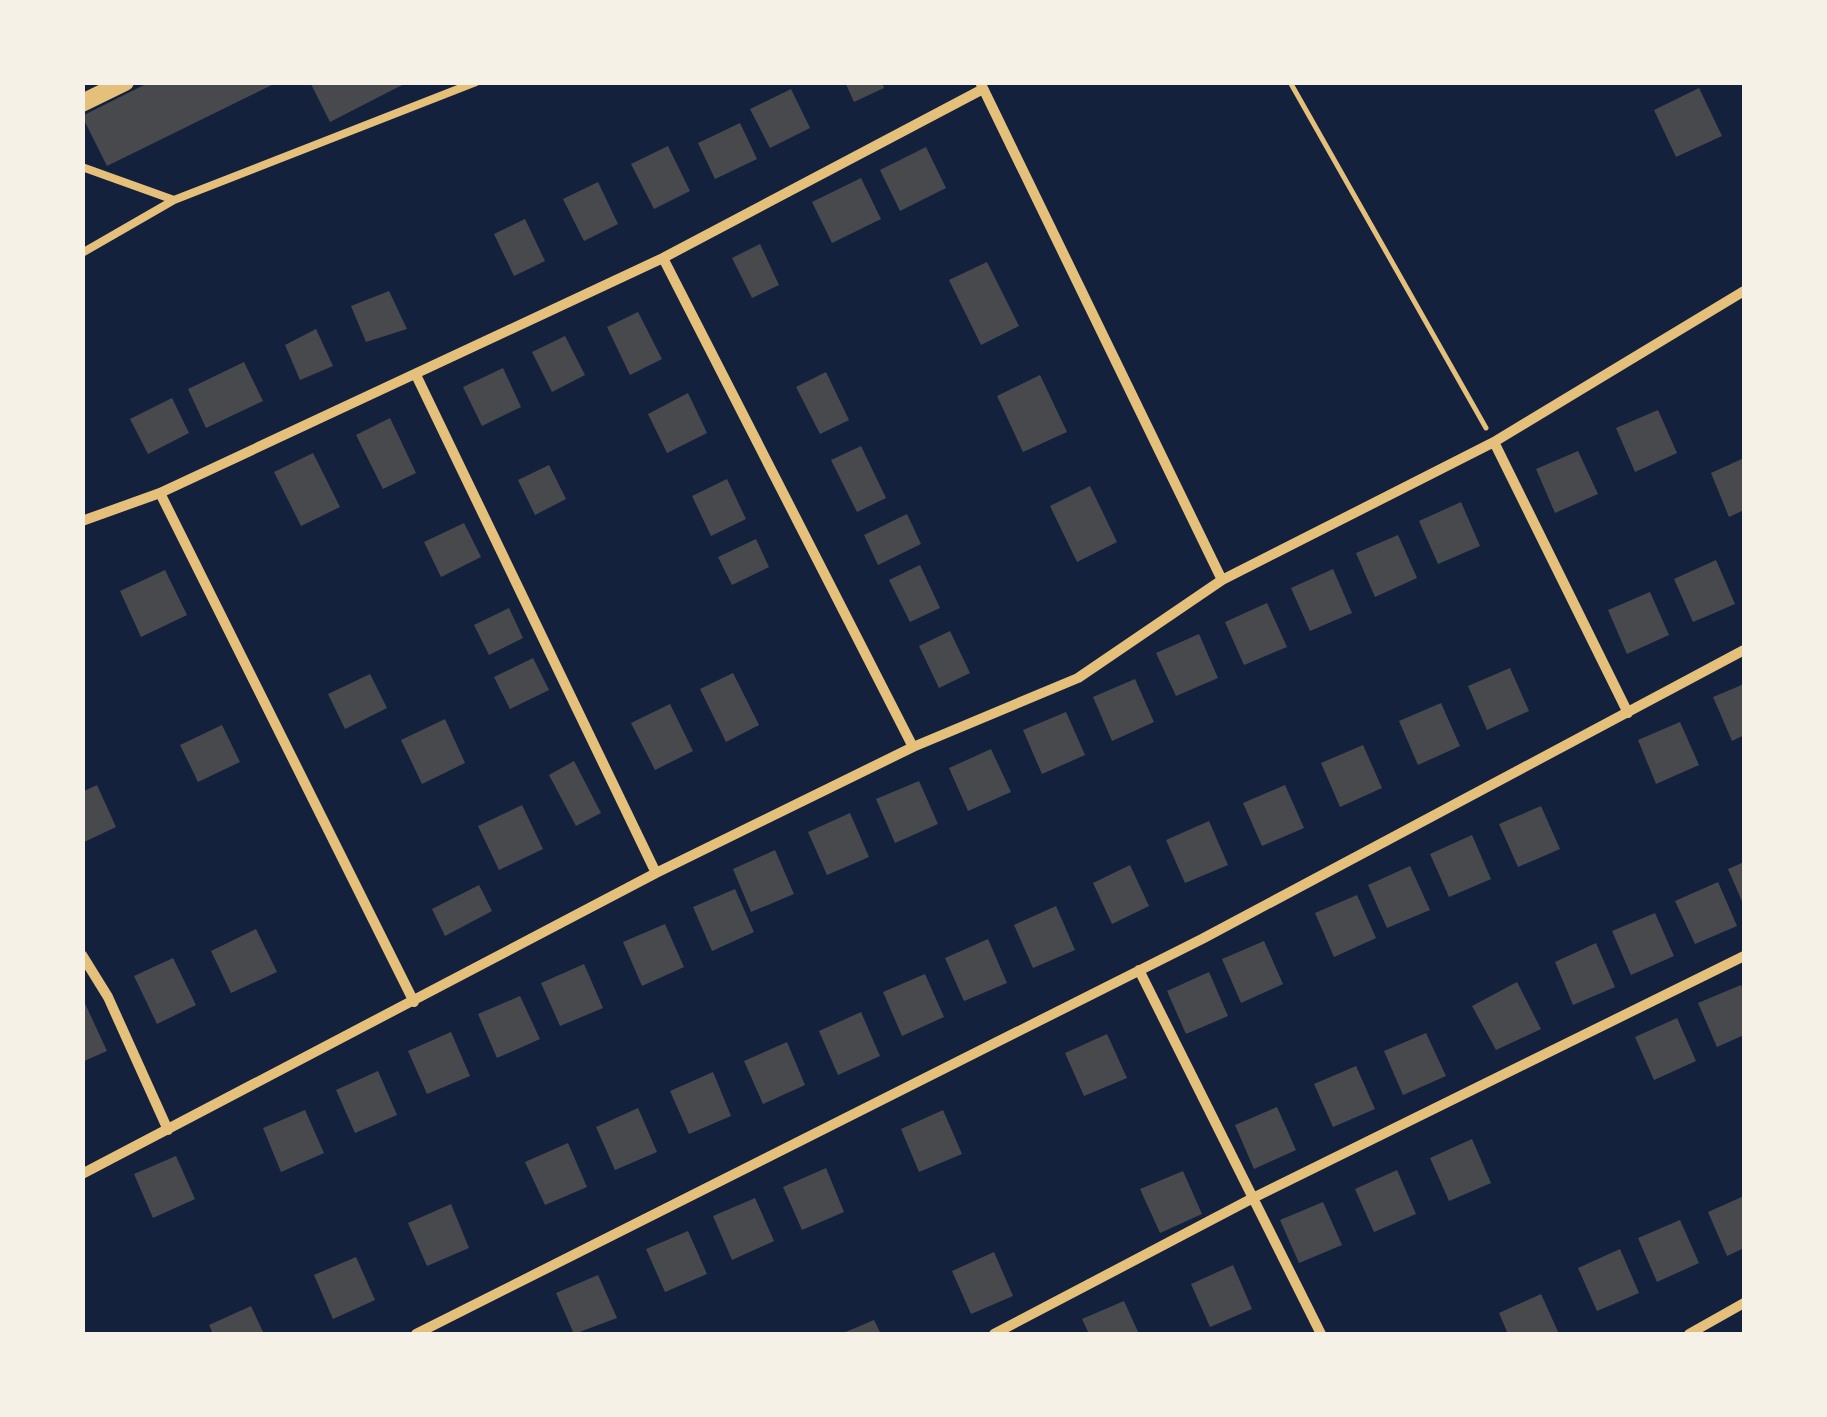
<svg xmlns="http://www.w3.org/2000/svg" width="1827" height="1417" viewBox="0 0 1827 1417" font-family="Barlow,sans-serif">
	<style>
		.building { fill: #48494c }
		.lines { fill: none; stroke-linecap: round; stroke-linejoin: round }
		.path { stroke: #e5c07b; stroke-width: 5 }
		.service { stroke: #e5c07b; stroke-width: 8 }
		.minor { stroke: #e5c07b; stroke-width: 10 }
		.tertiary { stroke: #e5c07b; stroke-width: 18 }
	</style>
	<rect width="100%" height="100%" fill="#14213d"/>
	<path class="building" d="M150 82H278L107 166 82 116Z
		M310 82H408L330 122Z
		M845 82H882L884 88 854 102Z
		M1699 88 1722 136 1676 157 1654 110Z
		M791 89 810 128 770 148 750 109Z
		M740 123 757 159 715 179 698 143Z
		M668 146 690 191 654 209 631 164Z
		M926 147 946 188 900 211 880 170Z
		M861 178 881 219 832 243 812 202Z
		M598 182 618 224 584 241 563 199Z
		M525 219 545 261 514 276 494 234Z
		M760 244 779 285 752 298 732 258Z
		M987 262 1019 326 981 345 949 280Z
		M389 291 407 329 366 342 351 306Z
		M638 312 662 359 630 375 607 327Z
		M316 329 333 366 300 380 285 345Z
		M565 336 585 375 552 392 532 352Z
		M244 362 263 401 206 428 188 389Z
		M503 368 521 407 482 426 463 387Z
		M826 372 849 420 820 434 796 387Z
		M1040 375 1067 432 1023 452 997 396Z
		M688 393 707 433 667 453 648 414Z
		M172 398 189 433 148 454 130 419Z
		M1658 410 1677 453 1635 472 1616 428Z
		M390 418 416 473 383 489 356 435Z
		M861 446 886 498 857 512 831 460Z
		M1578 451 1598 494 1555 513 1536 469Z
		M313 453 340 507 301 526 274 472Z
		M1744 458V510L1729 517 1711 473Z
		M549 465 566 499 535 515 518 480Z
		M727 479 746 519 711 536 692 496Z
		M1090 486 1117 542 1077 562 1050 506Z
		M1461 502 1480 546 1438 564 1419 521Z
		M907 514 921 544 878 565 864 535Z
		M464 523 481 557 441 577 424 542Z
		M1398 535 1417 578 1375 597 1356 553Z
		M756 539 769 567 732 585 718 557Z
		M1716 560 1735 604 1693 622 1674 579Z
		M920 565 940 608 910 622 889 580Z
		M1333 569 1352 613 1310 631 1291 588Z
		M165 570 187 615 141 637 120 591Z
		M1650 592 1669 635 1627 654 1608 610Z
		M1267 603 1287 647 1244 665 1225 622Z
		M509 608 523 638 489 655 474 625Z
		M950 631 970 673 939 688 919 646Z
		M1199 634 1218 678 1176 696 1156 653Z
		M533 658 549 690 510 709 494 677Z
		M1510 668 1529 711 1487 730 1468 686Z
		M733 673 759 725 726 742 700 689Z
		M370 674 387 708 345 729 328 694Z
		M1135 679 1154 722 1112 741 1093 697Z
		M1744 684V735L1732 741 1713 697Z
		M1441 703 1460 746 1418 765 1399 721Z
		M670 704 693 751 655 770 631 723Z
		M1066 712 1085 755 1042 774 1023 730Z
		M445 719 465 763 422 784 401 740Z
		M1680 722 1699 765 1656 784 1638 740Z
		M222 725 240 762 198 782 180 745Z
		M1363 745 1382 788 1340 807 1321 763Z
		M991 749 1011 792 968 811 949 768Z
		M574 761 601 813 576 826 549 775Z
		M919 781 938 824 895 843 876 799Z
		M97 785 116 827 82 843V792Z
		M1285 785 1304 828 1262 846 1243 803Z
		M522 805 543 849 499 870 478 826Z
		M1541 806 1560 849 1518 867 1499 824Z
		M850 813 869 857 827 875 808 832Z
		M1209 821 1228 865 1185 883 1166 840Z
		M1472 835 1491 879 1449 897 1430 854Z
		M775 850 794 894 751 912 733 869Z
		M1744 862V906L1728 869Z
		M1130 865 1149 906 1112 924 1093 883Z
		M1410 866 1430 910 1387 928 1368 885Z
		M1718 882 1737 926 1695 944 1675 901Z
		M479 885 492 911 445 936 432 909Z
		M735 889 754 932 712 951 693 907Z
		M1357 895 1376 938 1334 957 1315 913Z
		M1056 906 1075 950 1033 968 1014 925Z
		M1655 913 1674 956 1631 975 1612 931Z
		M665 924 684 967 642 986 623 942Z
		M256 929 277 972 231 993 211 951Z
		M988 939 1007 983 964 1001 945 958Z
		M1264 941 1283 984 1241 1003 1222 959Z
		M1596 943 1615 987 1573 1005 1555 962Z
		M173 958 196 1005 157 1024 134 976Z
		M584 964 603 1008 560 1026 541 983Z
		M1209 972 1228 1016 1186 1034 1167 991Z
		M925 974 944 1017 902 1036 883 992Z
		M1517 982 1541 1029 1496 1050 1472 1006Z
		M1741 985 1744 994V1035L1717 1047 1698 1003Z
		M520 996 540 1039 497 1058 478 1014Z
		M82 997 107 1051 82 1062Z
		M861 1012 880 1056 838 1075 819 1031Z
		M1677 1018 1696 1061 1654 1080 1635 1037Z
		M451 1032 470 1076 427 1094 408 1051Z
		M1426 1033 1446 1076 1403 1095 1384 1051Z
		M1107 1034 1127 1078 1084 1096 1065 1053Z
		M787 1042 805 1085 763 1104 744 1061Z
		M1356 1066 1375 1109 1333 1127 1314 1084Z
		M378 1071 397 1115 355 1133 336 1090Z
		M713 1072 731 1116 689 1134 670 1091Z
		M1277 1107 1296 1150 1254 1169 1235 1125Z
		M638 1108 657 1152 615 1170 596 1127Z
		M305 1110 324 1153 281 1172 263 1128Z
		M943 1110 962 1154 919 1172 901 1129Z
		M1472 1139 1491 1183 1449 1201 1430 1158Z
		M568 1143 587 1187 545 1205 525 1162Z
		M176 1156 195 1199 153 1218 134 1174Z
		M826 1168 844 1212 802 1230 783 1187Z
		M1397 1170 1416 1214 1374 1232 1355 1189Z
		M1183 1171 1202 1214 1160 1233 1140 1189Z
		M1744 1196V1248L1727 1256 1708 1212Z
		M755 1198 774 1241 732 1260 713 1216Z
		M1323 1202 1342 1245 1299 1263 1280 1220Z
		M451 1204 469 1248 427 1266 408 1223Z
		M1680 1220 1699 1263 1657 1282 1638 1238Z
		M688 1231 707 1274 665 1292 646 1249Z
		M1620 1249 1639 1293 1597 1311 1578 1268Z
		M994 1252 1013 1296 971 1314 952 1271Z
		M356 1257 375 1300 333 1319 314 1275Z
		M1233 1265 1252 1309 1210 1327 1191 1284Z
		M598 1275 617 1318 574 1334 556 1293Z
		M1541 1294 1559 1334H1508L1499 1313Z
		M1124 1301 1139 1334H1089L1082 1319Z
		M251 1306 264 1334H213L209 1325Z
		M874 1320 881 1334H841Z"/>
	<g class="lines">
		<path class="path" d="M1290 82 1486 428"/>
		<path class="service" d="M82 167 174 200
			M82 253 174 200 476 82"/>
		<path class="minor" d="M980 82 1222 580
			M663 258 913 747
			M416 375 656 873
			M1494 442 1628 713
			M160 493 414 1002
			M82 521 160 493 663 258 983 89
			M82 955 108 997 168 1130
			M1139 970 1321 1334
			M82 1174 656 873 913 747 1078 678 1222 580 1494 442 1744 291
			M416 1334 1202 939 1744 650
			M994 1334 1253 1198 1744 956
			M1689 1334 1744 1303"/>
		<path class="tertiary" d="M82 103 125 82"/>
	</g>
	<rect width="1827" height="1417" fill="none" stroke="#f6f1e7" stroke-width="170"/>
</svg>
